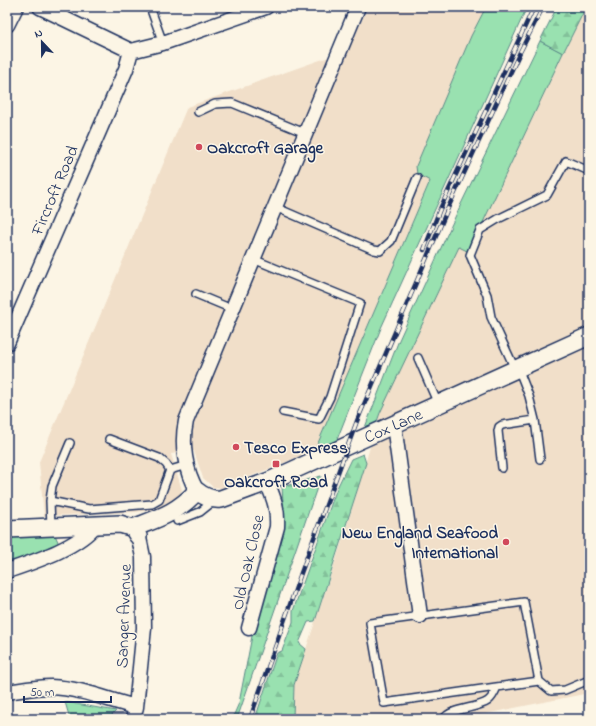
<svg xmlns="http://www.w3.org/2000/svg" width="596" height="726" viewBox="0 0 596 726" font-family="'Indie Flower',sans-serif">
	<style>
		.built { fill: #f1dfc9 }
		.grass { fill: #99e1b0; stroke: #5a8887 }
		.forest { fill: url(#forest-firs); stroke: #5a8887 }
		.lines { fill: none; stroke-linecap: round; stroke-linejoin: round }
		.service-casing { stroke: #1b2f5e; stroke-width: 10 }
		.minor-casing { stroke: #1b2f5e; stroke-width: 17 }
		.tertiary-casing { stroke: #1b2f5e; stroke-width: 20 }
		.service { stroke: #fcf5e5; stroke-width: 7 }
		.minor { stroke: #fcf5e5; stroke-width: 14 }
		.tertiary { stroke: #fcf5e5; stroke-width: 17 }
		.rail-casing { stroke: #1b2f5e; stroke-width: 4.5 }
		.rail { stroke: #fcf5e5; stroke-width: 3; stroke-dasharray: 9; stroke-linecap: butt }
		.poi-dot { fill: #d1495b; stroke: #fcf5e5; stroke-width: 1.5 }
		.labels { text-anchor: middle; stroke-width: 3; stroke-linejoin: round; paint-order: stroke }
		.poi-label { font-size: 17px; font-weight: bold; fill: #1b2f5e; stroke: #fcf5e5; text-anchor: start }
		.street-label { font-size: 17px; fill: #1b2f5e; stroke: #fcf5e5 }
	</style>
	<defs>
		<pattern id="forest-firs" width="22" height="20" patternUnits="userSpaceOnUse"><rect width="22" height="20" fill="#99e1b0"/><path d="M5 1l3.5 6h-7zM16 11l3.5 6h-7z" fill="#83c19a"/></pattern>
	</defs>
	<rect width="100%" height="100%" fill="#fcf5e5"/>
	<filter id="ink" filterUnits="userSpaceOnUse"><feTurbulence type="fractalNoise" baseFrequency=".025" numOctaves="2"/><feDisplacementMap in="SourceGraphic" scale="8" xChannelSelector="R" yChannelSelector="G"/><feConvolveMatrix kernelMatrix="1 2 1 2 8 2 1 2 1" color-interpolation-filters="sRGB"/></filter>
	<g filter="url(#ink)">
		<path class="built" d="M368 7H504L315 450 222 488 213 487 203 478 194 451 171 454 182 490 179 497 169 505 157 510 136 512 44 516 39 462 187 107 323 59 348 51Z
			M586 7H589V693L460 719H293L294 685 345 532 380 413 459 246 469 251 563 53Z"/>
		<path class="grass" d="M486 7H527L381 328 336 442 315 450 430 181 417 174 416 166 471 36Z
			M540 41 563 53 469 252 459 247 380 413 376 424 364 430 399 340 461 204Z
			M55 535 59 544 7 564V538Z
			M65 702 116 711 108 719H70Z"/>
		<path class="forest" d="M557 7H586L563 53 540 41Z
			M363 454 366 463 315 621 308 622 299 643 306 649 294 685 293 719H255L277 653 282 651 293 622V611L337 488 351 459Z
			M321 476 237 719H232L239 703 252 636 284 516 282 487Z"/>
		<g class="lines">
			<g class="service-casing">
				<path id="service" d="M150 7 163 43
					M198 112 215 104 232 103 305 133
					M275 207 374 250 380 251 391 241 417 178
					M253 259 360 303 330 397 319 419 283 412
					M196 294 232 309
					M418 358 438 404
					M518 368 529 396 535 420 540 459
					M515 369 491 317 487 295 470 255 480 230 498 219 547 195 566 161 589 171
					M109 439 159 458 166 464 170 470
					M502 468 498 431 499 427 502 425 535 420
					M50 501 89 509 152 504 159 500 170 470 187 465
					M177 521 200 512 215 500
					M51 527 50 501 52 486 70 443
					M524 602 539 681 384 703 370 623Z
					M539 681 551 691 565 690 589 680
					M444 719C450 708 477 709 488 701 492 698 495 692 497 687"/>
			</g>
			<g class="minor-casing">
				<path id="minor" d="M40 7 131 51 163 43 266 7
					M7 25 16 7
					M7 343 126 69 131 51
					M394 425 420 616
					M197 491C185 471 181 444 186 421L358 7
					M7 571C33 562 80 547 96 524
					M249 628 277 527C278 508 274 499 267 482
					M7 692C21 690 36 687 51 687 80 688 108 700 136 707
					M133 719 136 707 144 628 143 557 139 538"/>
			</g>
			<g class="tertiary-casing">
				<path id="tertiary" d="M133 528C159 518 177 513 197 491 204 497 211 500 221 499L267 482 589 336
					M7 529 120 524 133 528 138 536"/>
			</g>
			<use href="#service" class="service"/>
			<use href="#minor" class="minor"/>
			<use href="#tertiary" class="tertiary"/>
			<g class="rail-casing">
				<path id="rail" d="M424 250 440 209 534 7
					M250 719 301 573 357 421 448 208 520 52 543 7"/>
			</g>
			<use href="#rail" class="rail"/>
		</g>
	</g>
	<g class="poi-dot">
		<circle cx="199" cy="147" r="4"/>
		<circle cx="236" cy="447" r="4"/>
		<rect x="272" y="460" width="8" height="8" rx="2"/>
		<circle cx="506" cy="542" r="4"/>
	</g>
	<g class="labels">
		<g class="poi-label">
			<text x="207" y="153">Oakcroft Garage</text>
			<text x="244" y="453">Tesco Express</text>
			<text x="276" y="487" text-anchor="middle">Oakcroft Road</text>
			<text x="498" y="538" text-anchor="end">New England Seafood<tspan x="498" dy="20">International</tspan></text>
		</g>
		<g class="street-label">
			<text transform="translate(54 190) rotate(-67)" y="6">Fircroft Road</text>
			<text transform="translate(393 425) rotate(-24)" y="6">Cox Lane</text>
			<text transform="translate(247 562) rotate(-77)" y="6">Old Oak Close</text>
			<text transform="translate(123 616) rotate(-88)" y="6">Sanger Avenue</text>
		</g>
	</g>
	<rect width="596" height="726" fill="none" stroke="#fcf5e5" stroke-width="24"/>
	<rect x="12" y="12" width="572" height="702" fill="none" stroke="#1b2f5e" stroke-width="1.5" filter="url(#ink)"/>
	<g transform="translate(42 42) rotate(338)" stroke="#fcf5e5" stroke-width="3" paint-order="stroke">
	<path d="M0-3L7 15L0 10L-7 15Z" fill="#1b2f5e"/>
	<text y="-6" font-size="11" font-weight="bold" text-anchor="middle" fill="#1b2f5e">N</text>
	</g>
	<path d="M24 696v6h87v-6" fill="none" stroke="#1b2f5e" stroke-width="2"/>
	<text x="30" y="696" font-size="12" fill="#1b2f5e" stroke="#fcf5e5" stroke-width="3" paint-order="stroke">50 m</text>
</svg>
